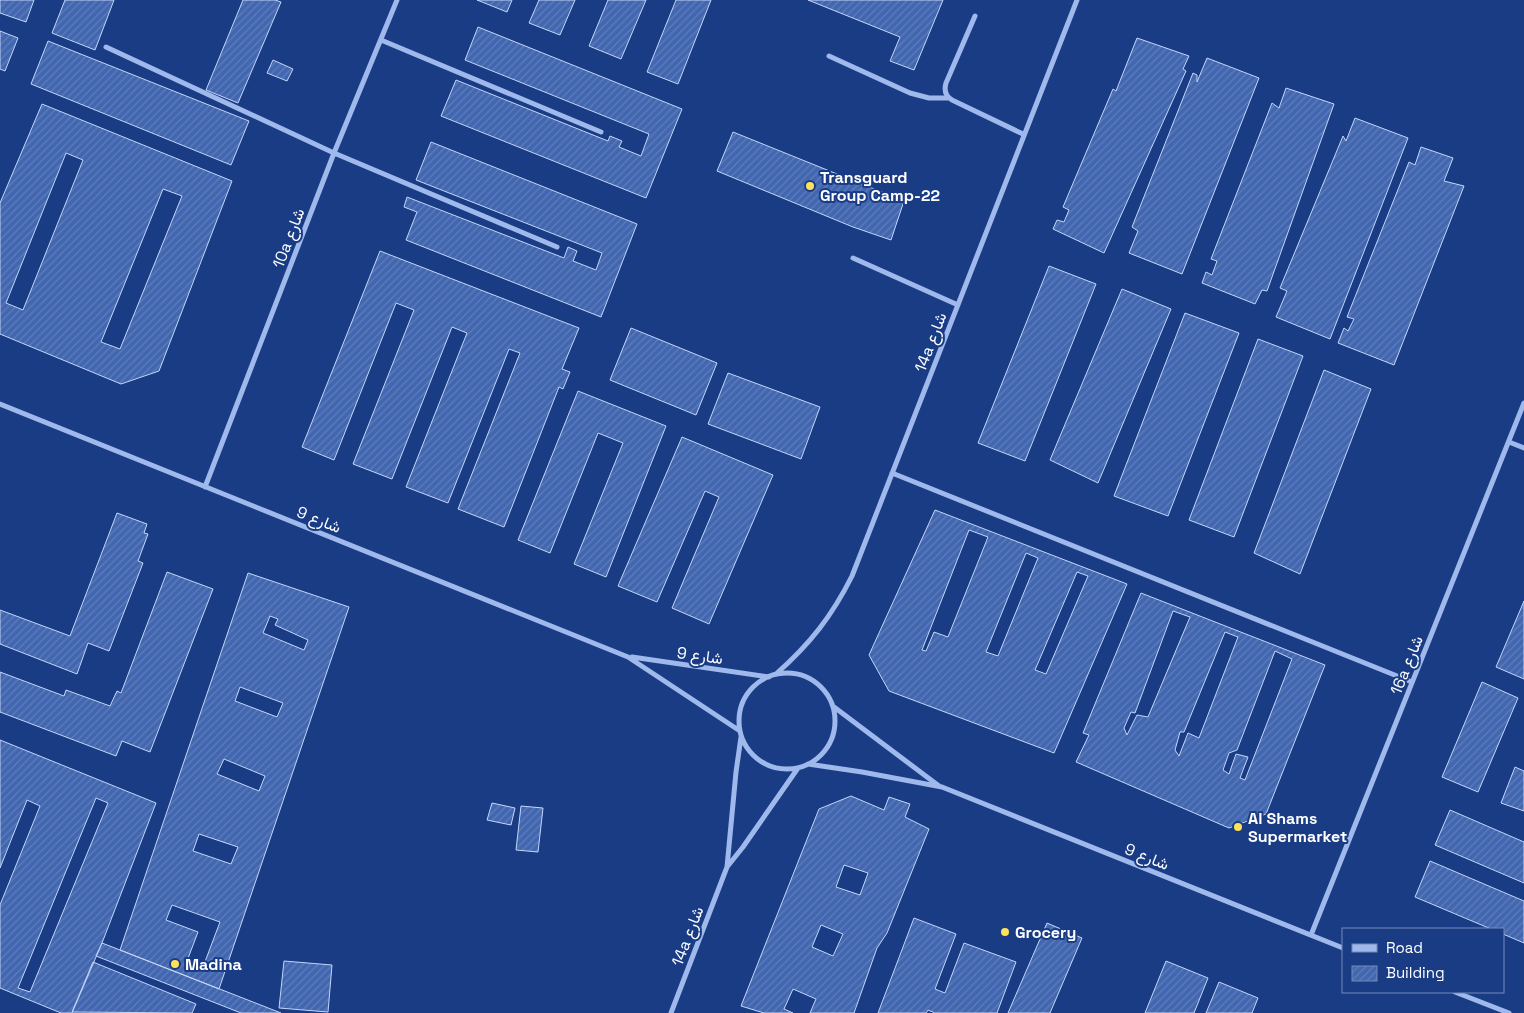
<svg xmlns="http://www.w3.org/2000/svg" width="1524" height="1013" viewBox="0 0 1524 1013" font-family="'Space Grotesk',Vazirmatn,sans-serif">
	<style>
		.building { fill: url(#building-hatch); stroke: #c4d6f9; fill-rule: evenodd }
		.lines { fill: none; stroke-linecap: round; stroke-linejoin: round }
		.street { stroke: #9fb9ec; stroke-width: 5 }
		.poi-dot { fill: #ffe25a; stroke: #193c85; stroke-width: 2 }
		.labels { text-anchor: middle; stroke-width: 4; stroke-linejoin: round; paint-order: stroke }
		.poi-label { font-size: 16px; font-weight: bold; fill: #fff; stroke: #193c85; text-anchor: start }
		.street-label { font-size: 16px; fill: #fff; stroke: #193c85 }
	</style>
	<defs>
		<pattern id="building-hatch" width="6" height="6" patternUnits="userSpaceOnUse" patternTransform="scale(1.25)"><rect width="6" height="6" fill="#4266af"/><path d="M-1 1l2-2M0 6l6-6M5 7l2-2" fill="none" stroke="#5e7dbb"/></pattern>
	</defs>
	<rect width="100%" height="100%" fill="#193c85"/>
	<path class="building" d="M0 0H34L26 22 0 13Z
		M65 0H114L95 50 52 33Z
		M243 0H275L281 2 238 103 206 90Z
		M477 0H512L507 12Z
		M539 0H575L560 35 529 23Z
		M608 0H646L621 59 589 46Z
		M676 0H711L678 84 647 72Z
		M808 0H943L914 70 890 61 900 37Z
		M478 27 682 109 646 198 441 116 456 80 608 141 610 136 622 141 619 147 641 156 649 134 465 60Z
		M0 31 18 38 5 71 0 69Z
		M1137 38 1189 56 1183 69 1186 71 1104 253 1053 229 1057 220 1064 222 1069 210 1063 207 1113 89 1116 91Z
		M48 41 249 121 231 165 31 84Z
		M1207 58 1259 78 1182 274 1129 253 1138 231 1132 227 1193 73 1197 75V82Z
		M273 60 293 69 287 81 267 73Z
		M1286 88 1334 104 1267 291 1262 290 1255 304 1202 283 1206 272 1212 275 1217 261 1211 259 1272 103 1279 108Z
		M42 104 232 181 159 371 121 384 0 334V203ZM66 153 83 160 23 310 6 303ZM163 189 182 196 120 349 101 342Z
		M1355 118 1408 138 1330 339 1276 317 1287 291 1280 288 1343 136 1346 141Z
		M733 132 904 201 891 240 853 227 717 171Z
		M431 142 637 224 601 317 406 240 417 212 404 207 407 197 564 258 568 247 577 251 573 261 596 270 602 253 416 180Z
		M1421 147 1453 158 1444 181 1464 186 1394 365 1338 343 1344 328 1348 331 1354 319 1347 317 1409 162 1415 165Z
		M380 251 579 328 562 369 570 372 563 389 559 387 504 527 458 509 520 353 509 349 448 503 406 487 467 333 452 327 392 479 353 464 414 310 396 303 334 460 302 447Z
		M1049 266 1096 284 1025 461 978 443Z
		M1122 289 1171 309 1098 483 1050 460Z
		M1185 313 1239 333 1168 516 1114 496Z
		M631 328 717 363 696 415 610 380Z
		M1258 339 1303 356 1234 537 1189 520Z
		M1324 370 1371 389 1300 574 1254 553Z
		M728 373 820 407 801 459 708 424Z
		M578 391 666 426 606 577 574 564 623 443 598 433 550 553 518 540Z
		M682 437 773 475 709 624 672 608 719 497 705 491 657 602 618 586Z
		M935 510 1127 584 1054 753 889 691 869 655ZM969 530 988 537 948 637 934 632 926 651 922 650ZM1026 553 1038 558 998 656 986 652ZM1077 572 1088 576 1046 674 1035 670Z
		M117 513 147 524 144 533 148 534 138 561 143 563 109 651 88 643 77 674 0 644V610L70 636Z
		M167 572 213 589 150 752 122 741 116 756 0 712V672L64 696 66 690 110 706 117 691 121 693Z
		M248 573 349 607 219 989 120 950ZM270 616 278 619 275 625 308 640 304 650 263 633ZM240 687 283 703 277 717 235 701ZM224 759 265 776 259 791 217 774ZM199 834 238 847 231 864 193 851ZM172 905 220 922 203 967 187 961 198 932 166 920Z
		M1141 593 1325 665 1266 814 1229 828 1076 762 1089 735 1083 733ZM1173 611 1190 617 1148 717 1137 715 1127 735 1124 728 1131 712 1135 713ZM1225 632 1238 637 1199 738 1188 733 1179 756 1175 750 1180 732H1184ZM1275 651 1292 659 1245 780 1240 778 1248 757 1236 754 1229 774 1223 770 1229 753 1237 750Z
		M1524 601V679L1496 667Z
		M1482 682 1518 698 1478 792 1442 777Z
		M0 740 156 803 102 943 72 1013H61L0 988V905L40 806 27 800 0 868ZM96 798 108 803 30 992 18 988Z
		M1515 767 1524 771V811L1501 803Z
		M851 796 884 810 889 797 910 804 905 817 929 829 887 933 877 948 854 1013H810L816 999 793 989 784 1009 793 1013H764L741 1006 819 809ZM844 865 868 873 860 895 836 887ZM821 925 843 934 833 956 812 947Z
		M492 803 515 808 511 825 487 820Z
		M521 806 543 808 538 852 516 850Z
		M1450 810 1524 842V883L1435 845Z
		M1430 861 1524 901V943L1503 934V929H1491L1415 897Z
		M914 918 956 934 935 989 945 993 964 943 1016 962 997 1013H935L928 1010 926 1013H878Z
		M1047 923 1082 938 1050 1013H1008Z
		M102 943 120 950 281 1013H241L96 956Z
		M284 961 332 965 328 1012 279 1008Z
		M1166 961 1208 978 1194 1013H1145Z
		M93 962 196 1004 192 1013 72 1012Z
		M1219 982 1258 998 1252 1013H1206Z"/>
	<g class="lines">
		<path class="street" d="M975 16 946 83C944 90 945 96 952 100L1023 134
			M381 40 601 132
			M106 47 334 153 557 247
			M829 56 910 93 929 98H948
			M853 258 958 305
			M0 404 628 657 740 731
			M1509 442 1524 448
			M892 473 1412 682
			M205 487 334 153 397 0
			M632 657 769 677
			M739 721a48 48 0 1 1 96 0a48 48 0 1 1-96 0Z
			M776 674C810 644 832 616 852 576L1077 0
			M834 707 939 786
			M808 764 862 772 942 787 1343 948
			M727 867 743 847 798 768
			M1311 935 1524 403
			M1455 992 1509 1013
			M671 1013 727 867 736 772 741 737"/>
	</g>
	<g class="poi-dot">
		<circle cx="810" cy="186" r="5"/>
		<circle cx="1238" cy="827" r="5"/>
		<circle cx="1005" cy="932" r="5"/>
		<circle cx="175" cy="964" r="5"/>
	</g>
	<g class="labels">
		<g class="poi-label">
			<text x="820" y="183">Transguard<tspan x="820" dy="18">Group Camp-22</tspan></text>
			<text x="1248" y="824">Al Shams<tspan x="1248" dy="18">Supermarket</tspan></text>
			<text x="1015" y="938">Grocery</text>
			<text x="185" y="970">Madina</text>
		</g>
		<g class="street-label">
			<text transform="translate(288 238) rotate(-69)" y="6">10a شارع</text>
			<text transform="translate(930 342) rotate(-69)" y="6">14a شارع</text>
			<text transform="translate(319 519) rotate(22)" y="6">شارع 9</text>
			<text transform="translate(700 655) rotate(8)" y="6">شارع 9</text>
			<text transform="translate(1406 665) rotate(-68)" y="6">16a شارع</text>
			<text transform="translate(1147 856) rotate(22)" y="6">شارع 9</text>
			<text transform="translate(687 936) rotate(-69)" y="6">14a شارع</text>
		</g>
	</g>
	<rect x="1342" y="928" width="162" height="65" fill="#193c85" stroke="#758ab6"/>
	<rect x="1352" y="944" width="25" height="8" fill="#9fb9ec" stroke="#758ab6"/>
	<text x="1386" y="953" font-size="15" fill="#ffffff">Road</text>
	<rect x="1352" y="966" width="25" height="15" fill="url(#building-hatch)" stroke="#758ab6"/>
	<text x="1386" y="978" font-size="15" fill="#ffffff">Building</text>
</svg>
